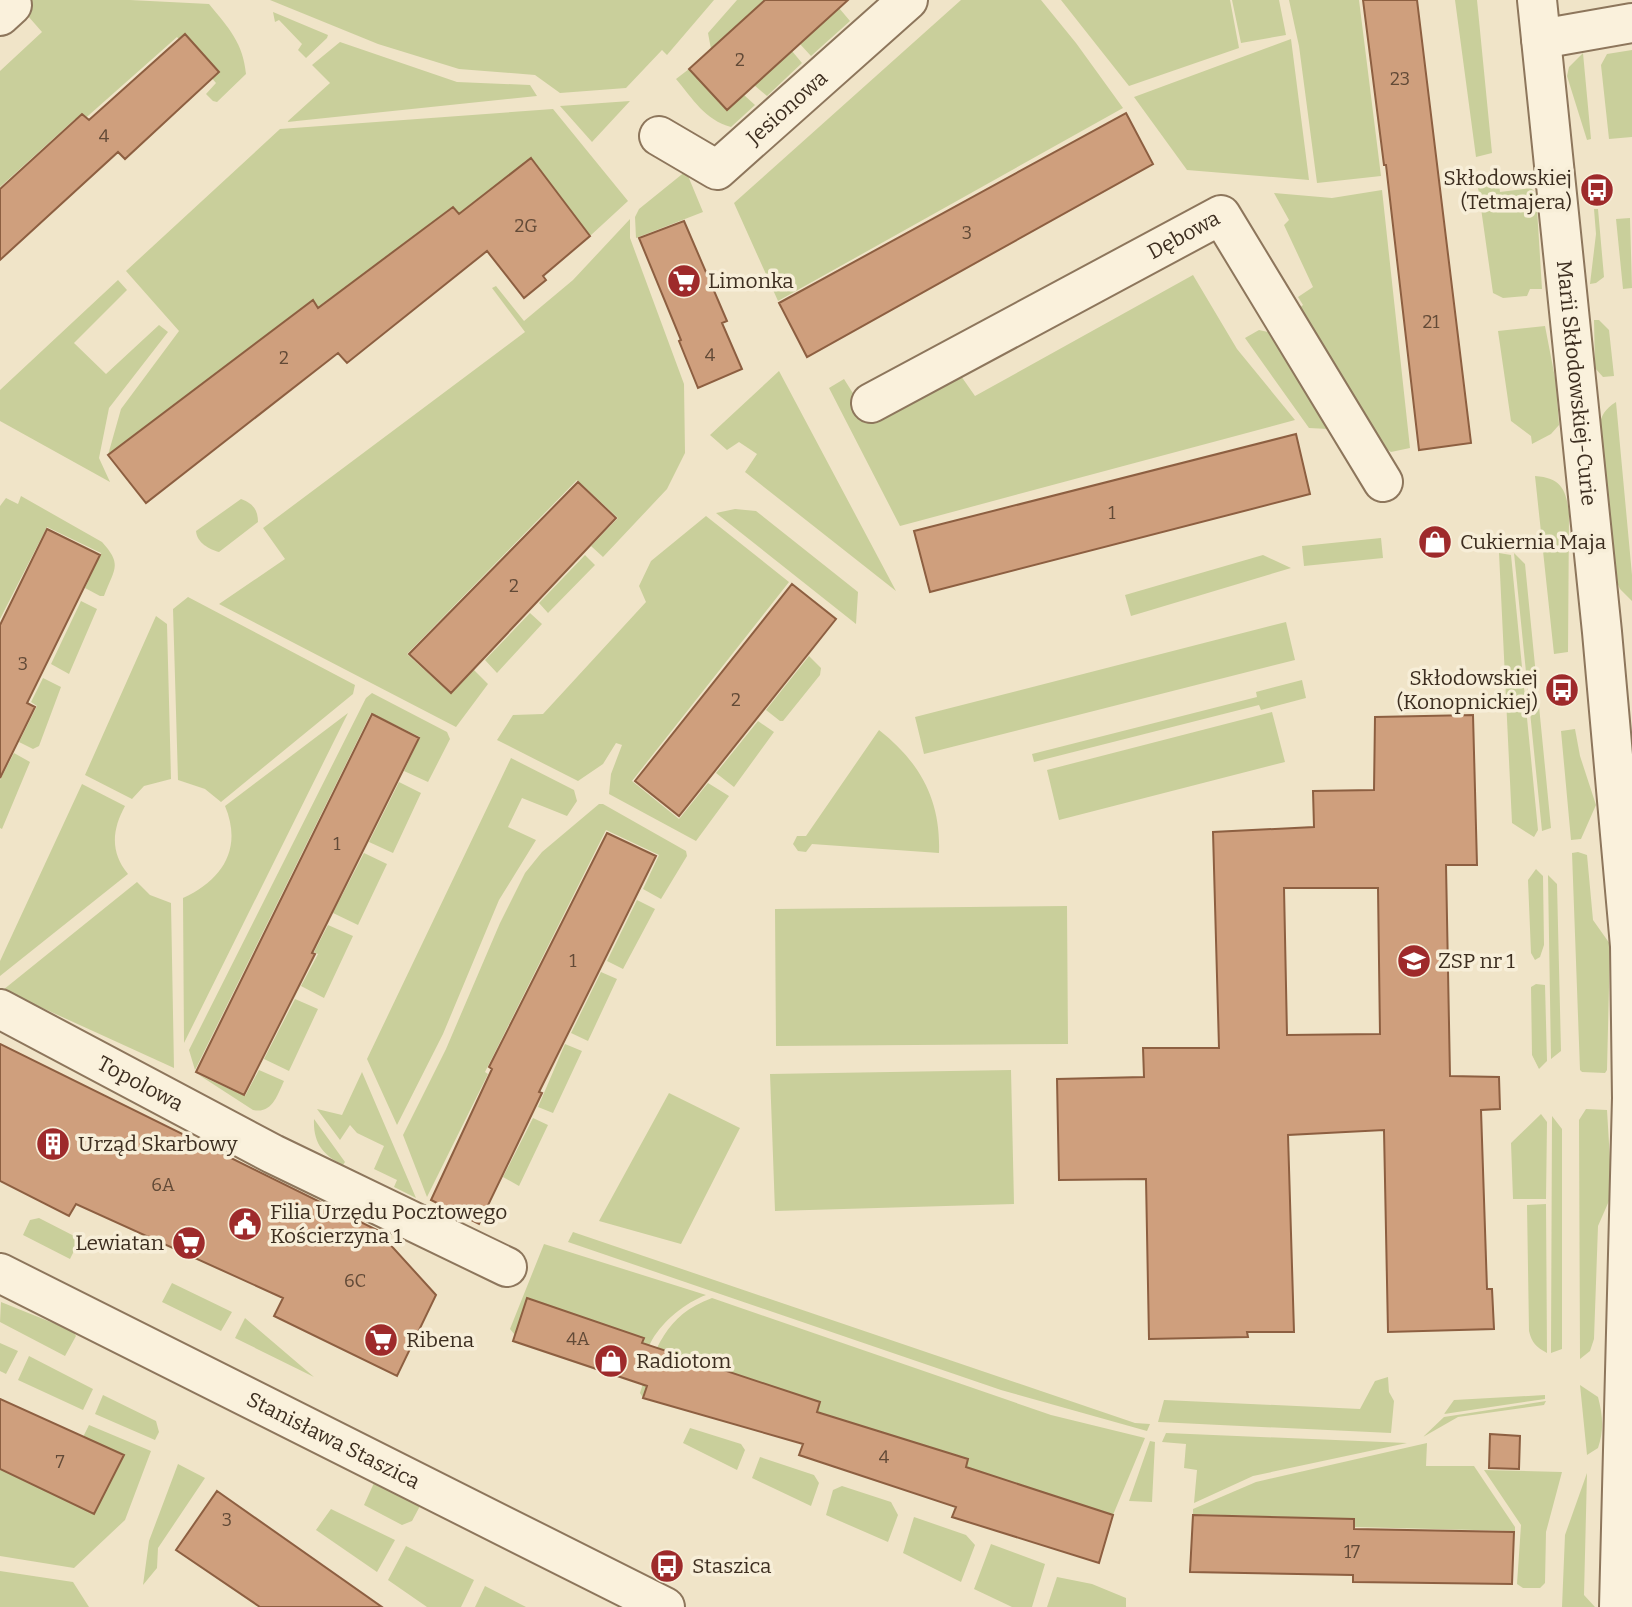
<svg xmlns="http://www.w3.org/2000/svg" width="1632" height="1607" viewBox="0 0 1632 1607" font-family="Bitter,serif">
	<style>
		.green { fill: #c9cf9b }
		.building { fill: #cf9f7d; stroke: #8d5f41; stroke-width: 2; fill-rule: evenodd }
		.lines { fill: none; stroke-linecap: round; stroke-linejoin: round }
		.minor-casing { stroke: #8d765c; stroke-width: 42 }
		.minor { stroke: #faf1dc; stroke-width: 38 }
		.labels { text-anchor: middle; stroke-width: 7; stroke-linejoin: round; paint-order: stroke }
		.number-label { font-size: 18px; fill: #624a37 }
		.street-label { font-size: 21px; fill: #3d2e20; stroke: #f7eed8 }
		.poi-label { font-size: 21px; fill: #3d2e20; stroke: #f7eed8; text-anchor: start }
	</style>
	<rect width="100%" height="100%" fill="#f0e4c8"/>
	<path class="green" d="M14 0H130L209 4C229 28 243 43 246 74L217 102 213 101 206 94 216 83 177 37 80 123 75 119 0 187V71L42 32Z
		M270 0H714L667 55 662 50 626 88 560 93 535 75 459 69 378 44Z
		M737 0H765L711 49 708 33Z
		M961 0H1041L1076 43 1123 108 778 301 734 203Z
		M1061 0H1230L1239 48 1129 86Z
		M1232 0H1279L1286 35 1241 43Z
		M1289 0H1359L1381 176 1317 183 1299 46Z
		M1455 0H1477L1492 153 1476 157Z
		M839 8 850 21 811 56 800 44Z
		M273 12 328 35 327 38 306 58 298 50 302 44 279 20 275 22Z
		M1291 39 1309 180 1187 170 1134 97Z
		M340 42 457 82 530 85 537 96 287 122 330 83 312 65Z
		M1632 50V137L1609 139 1601 65 1607 54Z
		M792 51 802 63 767 96 754 85Z
		M1583 53 1591 139 1587 140 1567 76 1569 67Z
		M689 69 726 110 744 95 755 105 731 127C705 120 693 99 676 79Z
		M630 101 592 142 560 106Z
		M553 109 628 201 590 236 531 159 462 217 453 207 318 308 313 300 108 455 121 409 179 331 126 271 280 129Z
		M686 171 703 212 636 238 635 217 639 209Z
		M1498 177 1500 192 1531 188 1536 193 1542 289H1530L1527 296 1503 298 1493 293 1477 180Z
		M1382 190 1410 448 1391 452 1381 445 1298 309 1303 305 1298 297 1313 287 1284 225 1289 220 1274 193 1332 198Z
		M1594 209H1598L1604 277 1596 283 1590 284 1596 234Z
		M1630 218 1632 288 1623 289 1616 219Z
		M630 219V238L684 384 685 453 667 489 603 557 591 546 618 518 577 480 407 654 451 694 474 670 488 684 456 727 219 604 285 559 263 528 525 332 492 288 496 286 524 321 573 280Z
		M1193 275 1237 349 1295 420 900 526 829 388 844 379 871 422 961 376 975 396Z
		M118 280 127 290 74 343 106 374 159 325 168 332 109 408 99 458 110 482 0 421V390Z
		M1594 320H1599L1609 330 1614 376 1603 377 1595 368Z
		M1545 326 1556 383 1559 425 1551 434 1532 444 1531 436 1511 421 1498 331Z
		M1259 330 1268 332 1328 429 1309 428 1245 338Z
		M779 371 896 591 745 472 757 454 739 442 727 450 710 435Z
		M1616 402 1632 575V601L1620 589 1614 576 1599 428C1601 415 1605 409 1616 402Z
		M1535 476C1561 478 1566 489 1569 513L1568 652 1554 654Z
		M21 496 102 542C123 565 114 569 104 596H100L85 588 101 553 47 527 0 619V506L6 498 18 504Z
		M241 499C252 503 258 509 258 522L219 552C209 549 197 543 196 531Z
		M735 509 756 511 858 592 856 624 716 513Z
		M706 516 789 582 632 781 679 819 708 783 729 796 696 841 609 794 611 774 622 745 616 743 603 764 578 781 497 740 513 715 543 714 646 602 639 586 651 561Z
		M1381 538 1383 558 1304 566 1302 546Z
		M1499 553 1511 555 1538 830 1534 837 1512 823Z
		M1514 553 1525 564 1551 828 1542 831Z
		M585 555 595 565 548 613 539 603Z
		M1263 555 1291 568 1131 616 1125 595Z
		M188 597 355 685 353 694 221 802 205 789 178 780 173 609Z
		M81 601 97 609 69 674 51 664Z
		M530 613 542 624 497 673 485 660Z
		M156 616 167 624 171 779 144 786 132 799 85 775Z
		M1286 622 1295 660 924 754 915 717Z
		M809 656 821 668 820 675 783 721H780L766 710Z
		M43 678 61 687 39 746 33 749 19 742 37 706 31 702Z
		M1302 680 1306 698 1261 710 1259 705 1034 762 1032 754 1257 697 1256 692Z
		M372 693 447 732 450 739 428 782 404 771 420 737 371 713 195 1070 189 1050 366 698Z
		M1272 712 1285 762 1059 820 1047 770Z
		M348 713 184 1043 183 898C222 880 243 849 225 806Z
		M758 721 774 732 734 787 716 773Z
		M1575 729 1580 756 1596 805 1581 839 1571 840 1561 731Z
		M879 730C920 762 941 800 939 853L812 844 806 852 798 851 793 844 797 836H806Z
		M14 753 30 762 2 829 0 828V780Z
		M511 758 574 790 577 801 567 816 522 798 508 827 536 840 499 900 443 1034 397 1125 367 1059Z
		M399 782 421 793 393 853 369 842Z
		M82 784 125 806C112 830 110 852 128 874L0 976V961Z
		M599 804H603L686 851 687 856 661 899 643 889 659 855 606 830 485 1072 488 1074 427 1197 403 1135 446 1049 500 923 525 873 542 852Z
		M1578 852 1587 855 1593 920 1610 944 1607 1070 1605 1073 1582 1072 1580 1070 1572 853Z
		M364 853 387 864 358 925 333 913Z
		M1536 869 1543 876 1544 945 1540 957 1535 960 1531 953 1528 880Z
		M1548 875 1557 884 1561 1051 1551 1059Z
		M137 882 150 895 171 903 174 1068 3 990Z
		M637 900 655 909 623 969 607 961Z
		M1067 906 1068 1044 776 1046 775 909Z
		M328 925 353 936 324 998 301 986 318 954 314 952Z
		M601 972 617 979 588 1041 571 1033Z
		M1536 984 1545 985 1547 1061 1539 1069 1532 1055 1531 987Z
		M295 999 318 1009 289 1071 264 1059Z
		M565 1044 582 1051 553 1113 538 1107Z
		M259 1070 284 1081C277 1096 272 1114 253 1110L199 1075 245 1096Z
		M1011 1070 1014 1204 775 1211 770 1074Z
		M362 1072 416 1198 394 1187 397 1180 374 1169 384 1146 357 1133 350 1125 340 1140 317 1109 342 1115Z
		M669 1093 740 1128 681 1244 599 1221Z
		M1586 1109 1607 1110 1612 1194 1598 1226 1594 1339 1590 1351 1580 1359 1579 1120Z
		M1541 1114 1547 1122 1546 1199H1513L1511 1143Z
		M1552 1116 1562 1129V1349L1551 1353Z
		M533 1118 548 1125 519 1186 503 1177Z
		M314 1119 345 1162 343 1165C323 1155 313 1143 314 1119Z
		M1546 1204 1547 1353C1536 1347 1532 1343 1529 1331L1527 1205Z
		M39 1218 80 1239 70 1259 23 1235 30 1220Z
		M573 1232 1135 1423 1150 1424 1147 1431 1001 1390 568 1242Z
		M544 1244 706 1295C685 1303 664 1320 652 1340 645 1352 642 1369 638 1382L630 1381 643 1338 528 1299 515 1335 510 1329Z
		M172 1283 232 1312 221 1331 162 1302Z
		M712 1298 1051 1415 1145 1438 1113 1515 966 1467 968 1459 817 1412 820 1402 661 1349 643 1398 640 1393C655 1349 665 1315 712 1298Z
		M1 1302 73 1331 76 1336 65 1356 0 1322Z
		M245 1318 314 1377 235 1338Z
		M0 1343 18 1351 6 1374 0 1371Z
		M29 1356 93 1389 83 1410 18 1380Z
		M1388 1377 1389 1392 1394 1401 1391 1433 1158 1422 1164 1400 1360 1409 1375 1381Z
		M1580 1385 1598 1397C1603 1416 1604 1430 1598 1448L1587 1455Z
		M103 1395 156 1421 159 1432 155 1440 95 1414Z
		M1545 1395V1399L1444 1414 1454 1400Z
		M1546 1401 1544 1405 1458 1417 1423 1437 1444 1417Z
		M89 1425 151 1451 125 1520 74 1568 0 1556V1469L94 1514 123 1456 83 1437Z
		M690 1428 741 1444 745 1450 737 1470 683 1443Z
		M1166 1433 1407 1443 1253 1476 1194 1503 1197 1470 1184 1468 1186 1444 1162 1442Z
		M1150 1441 1155 1442 1152 1502 1129 1501Z
		M1427 1443 1426 1466H1474L1515 1527V1531L1355 1527V1519L1193 1514V1509L1256 1482Z
		M760 1457 814 1475 819 1483 811 1506 752 1478Z
		M178 1464 205 1478 158 1548 157 1568 143 1585 149 1541Z
		M1484 1470 1562 1472 1546 1532 1545 1583 1540 1588H1523L1517 1584 1521 1525Z
		M1587 1473 1584 1595 1595 1607H1562L1565 1535Z
		M374 1483 420 1506 412 1521 402 1525 364 1505Z
		M842 1486 891 1502 898 1515 888 1542 826 1515 833 1490Z
		M331 1509 395 1540 377 1572 316 1530Z
		M914 1517 966 1535 975 1545 961 1582 903 1553Z
		M991 1544 1045 1564 1032 1607H1012L974 1589Z
		M406 1546 474 1580 461 1607H427L388 1580Z
		M0 1571 73 1582 89 1607H0Z
		M1057 1577 1092 1584 1126 1598V1607H1047Z
		M485 1586 526 1607H475Z"/>
	<path class="building" d="M765 0H848L727 110 689 69Z
		M1363 0H1417L1471 443 1419 450 1386 165H1384Z
		M185 34 219 72 125 159 118 152 0 260V189L82 114 89 120Z
		M1126 113 1153 164 807 357 779 303Z
		M531 158 590 236 543 276 546 280 524 298 487 251 347 363 338 353 146 503 108 455 313 300 318 308 453 207 459 214Z
		M684 221 727 321 722 323 742 369 698 388 679 341 681 340 639 238Z
		M1296 434 1310 494 930 592 914 531Z
		M578 482 616 518 451 693 409 654Z
		M47 529 100 555 27 703 35 707 0 778V625Z
		M792 584 836 619 679 816 635 781Z
		M372 714 419 738 312 953 315 954 244 1095 196 1072Z
		M1473 715 1477 865H1446L1450 1076 1499 1077 1500 1109 1481 1110 1487 1289H1492L1494 1329 1388 1332 1384 1130 1288 1135 1294 1332H1247L1248 1337 1149 1339 1146 1179 1059 1180 1057 1079 1144 1077 1143 1048H1219L1213 832 1314 827 1313 791 1374 790 1375 717ZM1284 888H1378L1380 1034 1287 1035Z
		M607 833 656 856 539 1092 542 1093 479 1224 431 1200 492 1069 489 1067Z
		M0 1044 377 1230 436 1295 397 1376 274 1316 283 1298 76 1204 69 1216 0 1181Z
		M527 1298 644 1338 642 1343 820 1402 817 1412 968 1459 966 1467 1113 1515 1099 1563 952 1517 956 1507 799 1455 803 1444 643 1398 647 1386 513 1341Z
		M0 1399 124 1455 94 1514 0 1469Z
		M1490 1434 1520 1436 1519 1469 1489 1468Z
		M217 1491 382 1607H260L176 1550Z
		M1193 1515 1354 1519V1529L1514 1532 1512 1584 1353 1582V1575L1190 1572Z"/>
	<g class="lines">
		<g class="minor-casing">
			<g id="minor">
				<path id="s1" d="M1537 0 1602 632 1630 946 1632 1098 1619 1607"/>
				<path d="M0 16 12 5"/>
				<path d="M1541 39 1632 23"/>
				<path id="s2" d="M659 136 717 170 908 0"/>
				<path id="s3" d="M871 403 1221 215 1383 482"/>
				<path id="s4" d="M0 1009 273 1154 507 1267"/>
				<path id="s5" d="M0 1273 665 1607"/>
			</g>
		</g>
		<use href="#minor" class="minor"/>
	</g>
	<defs>
		<g id="bus-disc" transform="scale(1.75)"><circle r="9.5" fill="#9e2a2b" stroke="#f7eed8"/><path d="M-5-6H5V4H4V6H2V4H-2V6H-4V4H-5ZM-3.5-4V0h7V-4ZM-3.5 1.2v1.5H-2V1.2ZM2 1.2v1.5H3.5V1.2Z" fill="#fff"/></g>
		<g id="supermarket-disc" transform="scale(1.75)"><circle r="9.5" fill="#9e2a2b" stroke="#f7eed8"/><path d="M-6-5.5h2.5l.6 2H6L4.5 2H-2.5L-4.4-4H-6ZM-1.5 3.2a1.3 1.3 0 1 0 .1 0ZM3 3.2a1.3 1.3 0 1 0 .1 0Z" fill="#fff"/></g>
		<g id="shop-disc" transform="scale(1.75)"><circle r="9.5" fill="#9e2a2b" stroke="#f7eed8"/><path d="M-5-2.5h2.3a2.7 3.5 0 0 1 5.4 0H5L5.5 6h-11ZM-1.5-2.5h3a1.5 2.3 0 0 0-3 0Z" fill="#fff"/></g>
		<g id="school-disc" transform="scale(1.75)"><circle r="9.5" fill="#9e2a2b" stroke="#f7eed8"/><path d="M0-5L7-2L0 1L-7-2ZM-4 1L0 2.5L4 1V4Q0 6-4 4Z" fill="#fff"/></g>
		<g id="building-disc" transform="scale(1.75)"><circle r="9.5" fill="#9e2a2b" stroke="#f7eed8"/><path d="M-4-6H4V6H1V3H-1V6H-4ZM-2.5-4.3h1.7v1.8h-1.7ZM.8-4.3h1.7v1.8H.8ZM-2.5-1h1.7V.8h-1.7ZM.8-1h1.7V.8H.8Z" fill="#fff"/></g>
		<g id="civic-disc" transform="scale(1.75)"><circle r="9.5" fill="#9e2a2b" stroke="#f7eed8"/><path d="M-.6-6.5H3V-4.5H.6V-3L4-1V1h2V6H-6V1h2V-1L-.6-3ZM-1.2 2.5V6h2.4V2.5Z" fill="#fff"/></g>
	</defs>
	<g fill-rule="evenodd">
		<use href="#bus-disc" x="1597" y="190"/>
		<use href="#supermarket-disc" x="684" y="281"/>
		<use href="#shop-disc" x="1435" y="542"/>
		<use href="#bus-disc" x="1562" y="690"/>
		<use href="#school-disc" x="1414" y="961"/>
		<use href="#building-disc" x="53" y="1144"/>
		<use href="#civic-disc" x="245" y="1224"/>
		<use href="#supermarket-disc" x="189" y="1243"/>
		<use href="#supermarket-disc" x="381" y="1340"/>
		<use href="#shop-disc" x="611" y="1361"/>
		<use href="#bus-disc" x="667" y="1566"/>
	</g>
	<g class="labels">
		<g class="number-label">
			<text x="740" y="66">2</text>
			<text x="1400" y="85">23</text>
			<text x="104" y="142">4</text>
			<text x="526" y="232">2G</text>
			<text x="967" y="239">3</text>
			<text x="1431" y="328">21</text>
			<text x="710" y="361">4</text>
			<text x="284" y="364">2</text>
			<text x="1112" y="519">1</text>
			<text x="514" y="592">2</text>
			<text x="23" y="670">3</text>
			<text x="736" y="706">2</text>
			<text x="337" y="850">1</text>
			<text x="573" y="967">1</text>
			<text x="163" y="1191">6A</text>
			<text x="355" y="1287">6C</text>
			<text x="578" y="1345">4A</text>
			<text x="884" y="1463">4</text>
			<text x="60" y="1468">7</text>
			<text x="227" y="1526">3</text>
			<text x="1352" y="1558">17</text>
		</g>
		<g class="street-label">
			<text dy="7" stroke="none"><textPath href="#s2" startOffset="161">Jesionowa</textPath></text>
			<text dy="7" stroke="none"><textPath href="#s3" startOffset="355">Dębowa</textPath></text>
			<text dy="7" stroke="none"><textPath href="#s1" startOffset="385">Marii Skłodowskiej-Curie</textPath></text>
			<text dy="7" stroke="none"><textPath href="#s4" startOffset="159">Topolowa</textPath></text>
			<text dy="7" stroke="none"><textPath href="#s5" startOffset="373">Stanisława Staszica</textPath></text>
		</g>
		<g class="poi-label">
			<text x="1572" y="185" text-anchor="end">Skłodowskiej<tspan x="1572" dy="24">(Tetmajera)</tspan></text>
			<text x="708" y="288">Limonka</text>
			<text x="1460" y="549">Cukiernia Maja</text>
			<text x="1538" y="685" text-anchor="end">Skłodowskiej<tspan x="1538" dy="24">(Konopnickiej)</tspan></text>
			<text x="1438" y="968">ZSP nr 1</text>
			<text x="78" y="1151">Urząd Skarbowy</text>
			<text x="270" y="1219">Filia Urzędu Pocztowego<tspan x="270" dy="24">Kościerzyna 1</tspan></text>
			<text x="164" y="1250" text-anchor="end">Lewiatan</text>
			<text x="406" y="1347">Ribena</text>
			<text x="636" y="1368">Radiotom</text>
			<text x="692" y="1573">Staszica</text>
		</g>
	</g>
</svg>
